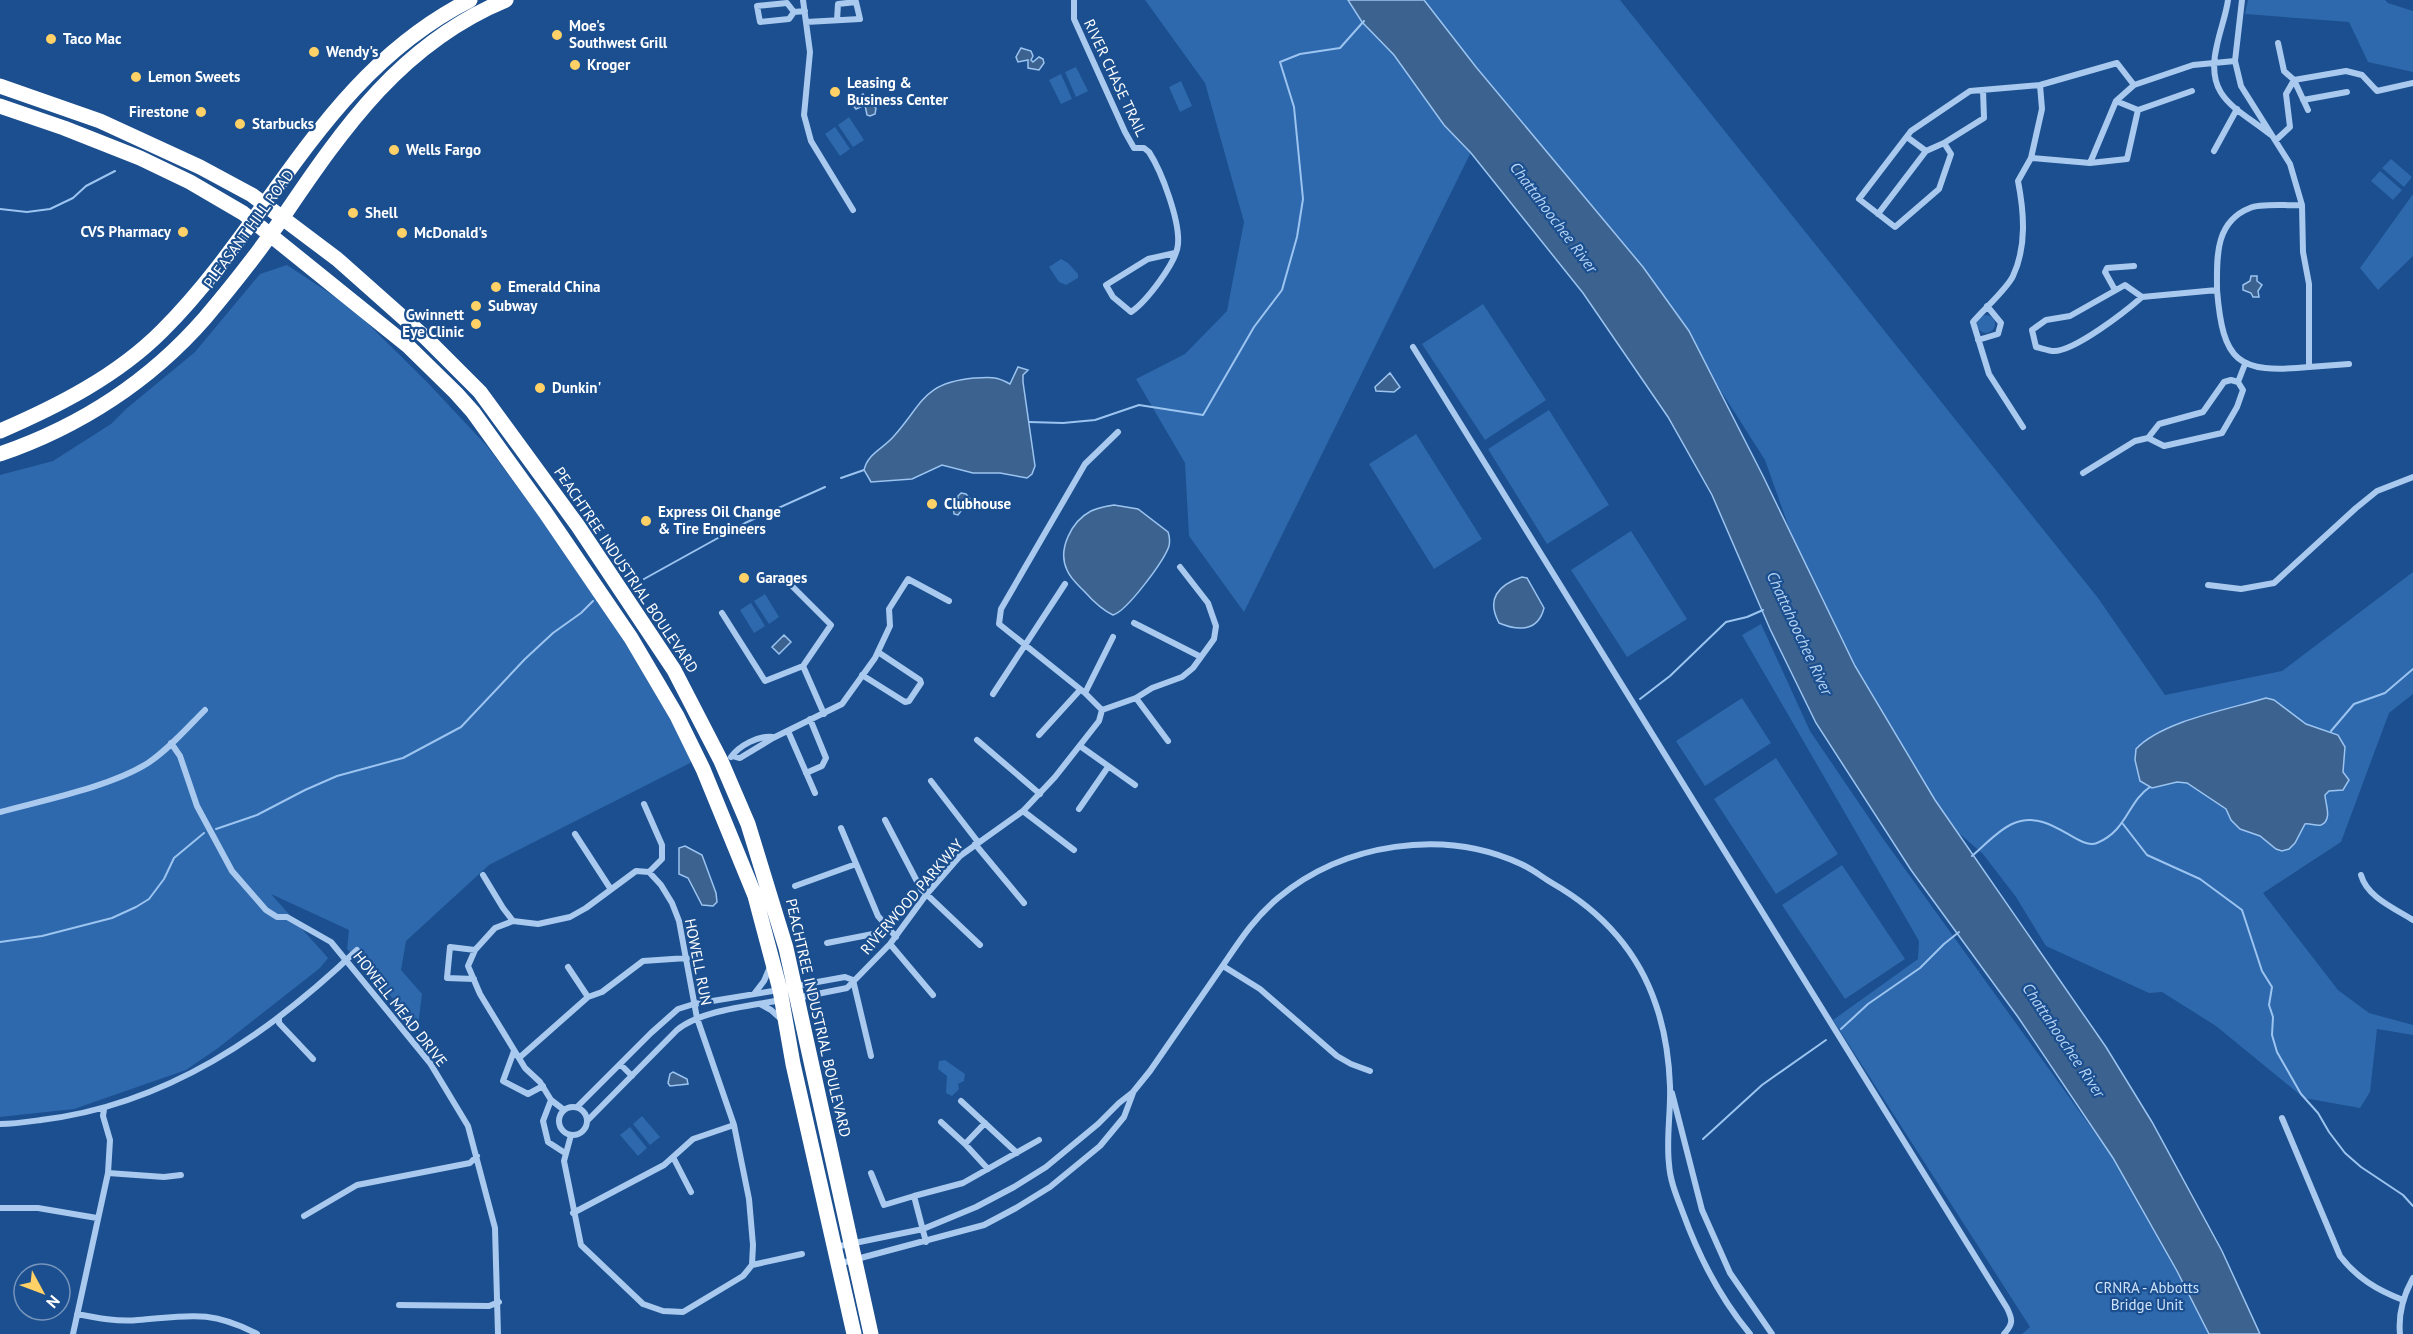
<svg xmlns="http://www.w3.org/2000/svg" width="2413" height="1334" viewBox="0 0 2413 1334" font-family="'PT Sans',sans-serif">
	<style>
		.green { fill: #2e69ad }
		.water { fill: #3c6290; stroke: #9cc4f0; stroke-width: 1.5 }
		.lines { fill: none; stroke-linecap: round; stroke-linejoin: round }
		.stream { stroke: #9cc4f0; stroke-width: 2 }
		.street { stroke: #a9c9ee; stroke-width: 6 }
		.highway { stroke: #fff; stroke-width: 15 }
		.poi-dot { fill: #ffd166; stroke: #1b4f8f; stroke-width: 2 }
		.labels { text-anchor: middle; stroke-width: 4.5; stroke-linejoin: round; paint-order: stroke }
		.poi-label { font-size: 15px; font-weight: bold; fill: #fff; stroke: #1b4f8f; text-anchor: start }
		.street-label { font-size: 15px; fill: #fff; stroke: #1b4f8f }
		.park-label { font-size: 15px; fill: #cfe3fa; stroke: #1b4f8f }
		.water-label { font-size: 16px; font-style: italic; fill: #b5d3f5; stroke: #1b4f8f }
	</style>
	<rect width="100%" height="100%" fill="#1b4f8f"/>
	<path class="green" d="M1145 0H1348L1362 22 1394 55 1444 125 1471 152 1244 612 1189 536 1185 463 1136 379 1185 354 1227 311 1244 222 1205 83Z
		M1421 0H1620L2098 598 2165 695 2282 671 2413 572V694L2389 713 2341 842 2263 893 2338 990 2369 1013 2413 1025V1035L2377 1029 2370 1092 2360 1108 2304 1098 2216 1026 2162 992 2149 993 2046 946 2016 897 1983 854 1953 828 1903 770 1805 573 1765 460 1698 355Z
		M2248 0H2385L2388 3 2413 11V72L2368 62 2349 22 2245 14Z
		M1076 67 1088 91 1076 97 1065 72Z
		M1061 74 1072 99 1061 104 1049 80Z
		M1181 81 1192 106 1180 112 1169 87Z
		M849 117 864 140 853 147 838 125Z
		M835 127 850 149 840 156 825 134Z
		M2391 159 2412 177 2404 187 2382 168Z
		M2380 171 2402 190 2393 200 2371 181Z
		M2413 194V256L2378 290 2360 268Z
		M1061 259 1068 263 1078 274V278L1066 285 1059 282 1049 267Z
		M287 265 352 308 427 382 487 446 570 558 627 646 693 758 690 763 489 865 406 941 401 970 422 994 418 1026 347 949 349 930 271 894 328 958 320 968 218 1048 186 1070 74 1109 0 1117V475L53 461 111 424 126 409 195 352 260 274Z
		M1483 304 1546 400 1485 440 1422 344Z
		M1977 324a9 9 0 1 1 18 0a9 9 0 1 1-18 0Z
		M1549 410 1609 505 1547 544 1488 449Z
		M1416 434 1482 539 1434 569 1369 464Z
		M1631 531 1687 619 1627 657 1571 570Z
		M765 594 779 617 769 624 754 601Z
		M751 603 765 626 754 633 740 610Z
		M1761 624 1810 731 1884 840 2113 1158 2177 1271 2209 1334H2022L2030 1327 1833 1020 1918 959 1919 941 1742 635Z
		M1742 698 1771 743 1705 786 1676 741Z
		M1776 758 1838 854 1776 894 1714 799Z
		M1842 865 1905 959 1845 999 1782 905Z
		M945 1060 965 1074 964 1081 958 1084 959 1089 952 1096 946 1093 947 1076 938 1069 939 1061Z
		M642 1116 660 1137 650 1145 633 1124Z
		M630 1127 647 1148 638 1156 620 1135Z"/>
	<path class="water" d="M1348 0H1424L1476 67 1643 267 1689 331 1763 476 1855 666 1935 800 2106 1047 2152 1122 2222 1251 2260 1334H2209L2177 1271 2113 1158 2018 1017 1911 870 1816 723 1770 629 1712 495 1668 417 1583 293 1471 153 1444 125 1394 55 1362 22Z
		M1021 48 1031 51 1033 56 1031 60 1033 62 1039 57 1043 59 1044 63 1039 70 1028 68V60L1018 62 1016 57Z
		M863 94 867 101 876 108 875 114 870 116 867 115 865 105 856 109 852 104Z
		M2251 276H2257V281L2262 285 2258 291 2259 297H2253L2251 293 2243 290V285L2250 281Z
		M1018 367 1028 370 1023 375V382L1035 466 1032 474 1027 478 1000 473H973L942 465 912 479 871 482 864 470C868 453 883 449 894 436 924 402 923 383 974 378 988 377 997 376 1010 384Z
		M1390 373 1400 387 1394 392 1376 391 1375 387Z
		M961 493 966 494 970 499 958 515 954 514 953 506 958 502V496Z
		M1114 505 1138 509 1168 532C1170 537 1170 541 1169 546 1164 561 1127 611 1113 615 1102 610 1092 600 1084 591 1078 585 1070 578 1067 570 1057 549 1072 521 1091 511 1098 508 1106 506 1114 505Z
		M1522 577 1527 578 1544 608C1538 632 1518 631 1499 623 1486 599 1498 585 1522 577Z
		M784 635 791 642 779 654 772 647Z
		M2266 698 2274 700 2306 724 2338 735 2345 747 2343 772 2349 780 2343 790 2329 791 2325 795C2325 803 2333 820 2321 825 2316 826 2309 823 2305 824L2295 843 2289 849 2282 851 2276 849 2260 836 2240 829 2231 820 2226 809 2187 783 2177 782 2152 788 2140 781 2135 760 2136 749C2162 721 2230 709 2266 698Z
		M685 846 702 855 716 893 717 902 713 906 702 905 688 878 679 874V848Z
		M673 1072 687 1079 688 1084 670 1086 668 1083 670 1074Z"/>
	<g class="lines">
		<path class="stream" d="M0 209 27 212 50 209 73 198 86 186 115 171
			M1029 422 1063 423 1095 420 1139 405 1203 415 1254 327 1282 290 1297 237 1303 199 1294 107 1280 62 1300 54 1340 48 1364 21
			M841 478 864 470
			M644 579 745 523 825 487
			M1640 699 1670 676 1726 622 1747 617 1763 610
			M2331 731 2354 704 2385 693 2413 669
			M2123 824 2147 855 2200 879 2242 910 2262 971 2272 987 2269 1005 2273 1017 2272 1035 2277 1052 2301 1094 2318 1113 2329 1132 2345 1153 2361 1167 2403 1195 2413 1206
			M216 829 257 815 305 790 337 776 403 758 461 727 525 659 553 633 581 613 593 601
			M1972 856C1984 846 1997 831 2012 824 2050 807 2077 851 2097 843 2127 831 2128 801 2150 787
			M0 942 42 936 112 918 136 907 149 899 164 879 174 858 204 833
			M1841 1029 1868 1004 1920 968 1944 944 1959 932
			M1703 1139 1762 1085 1826 1040"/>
		<path class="street" d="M803 0 810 52 804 115 811 141 853 210
			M1074 0V19L1125 132 1134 148H1144L1149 152C1162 172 1180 221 1178 244 1177 262 1146 302 1131 312L1113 297 1106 285 1148 259 1175 253
			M2228 0C2226 15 2220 30 2217 45 2204 98 2236 107 2271 135
			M794 12 789 19 760 22 757 6 787 3 794 12 805 11
			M806 22 860 19 856 2 838 4 837 20
			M2278 43 2284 71 2294 80 2308 110
			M2040 85 2042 109 2031 158 2090 163 2116 101 2134 85
			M1983 90 1984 118 1944 143 1951 154 1939 189 1895 227 1859 199 1911 131 1970 91 2040 85 2117 63 2134 85 2193 65 2235 61
			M2303 100 2347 92
			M2138 110 2192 91
			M1907 137 1926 151 1944 143
			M2276 140 2290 127 2286 94 2294 80 2346 71 2362 75 2377 91 2413 83
			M2214 151 2237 109
			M2090 163 2127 159 2138 110 2116 101
			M1878 214 1926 151
			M2115 290 2105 272 2107 268 2134 266
			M2217 290C2223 362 2237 374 2309 367V284L2303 252 2302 205
			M2142 297C2126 311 2075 351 2054 351 2049 351 2041 348 2036 347L2032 330 2046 320 2070 316 2125 285 2142 297 2217 290C2217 259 2214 222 2250 208 2261 203 2288 206 2302 205L2290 164 2241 86 2235 61 2242 0
			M1978 340 1998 334 2001 323 1987 306
			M1413 347 2007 1308C2013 1320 2013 1324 2004 1334
			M2309 367 2349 364
			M2023 427 1989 374 1973 322C1983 310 2007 289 2013 276 2027 246 2024 212 2018 181L2031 158
			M2148 438 2159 424 2203 412 2224 382 2231 380 2238 382
			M2083 473 2135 441 2148 438 2164 446 2222 433 2237 407 2243 390 2238 382 2245 364
			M790 584 831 625 803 666
			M2208 585 2241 589 2274 583 2356 508 2377 491 2413 477
			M722 613 765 681 803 666 824 714
			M1134 623 1201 657
			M862 675 905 702 909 701 921 683 920 680 878 652
			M1085 693 1113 637
			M993 694 1065 584
			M1136 698 1168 741
			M1102 710 1085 693 999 624 1001 609 1085 464 1118 432
			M1102 710 1136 698 1152 688 1182 677 1193 668 1214 639 1216 626 1208 603 1180 567
			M788 731 815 793
			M1039 735 1080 690
			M977 740 1040 794
			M171 743 180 756 197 806 232 871 266 910 277 917H287L331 942 430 1063 468 1126 495 1228 498 1334
			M1080 746 1135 785
			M733 756 740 758 773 738 842 704 875 658 890 626 889 609 908 579 949 601
			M731 757C739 746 758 735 773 737
			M806 773 822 766 826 758 810 719
			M931 781 978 842
			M644 804 662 845V859L649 872
			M1079 809 1108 767
			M1023 811 1074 850
			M0 812C44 800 110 787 148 763 169 749 187 728 205 710
			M885 820 921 889 980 945
			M841 828 878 916 896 937
			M575 834 610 888
			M975 844 1024 903
			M483 875 503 908 513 921
			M2361 875C2367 897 2394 908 2413 920
			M795 886 856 864
			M827 943 873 934 887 926
			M890 944 933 995
			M1223 966 1260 989 1337 1056 1351 1064 1370 1071
			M474 979 447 978 450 947 475 950
			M853 980 871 1056
			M795 986 845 977 853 980
			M754 994 764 981 770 967
			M588 997 602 992 643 961 687 958
			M797 998 847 988 890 944 926 895 960 856 1023 811 1055 777 1099 721 1102 710
			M760 1004 771 1010 781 1019
			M279 1018V1023L313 1059
			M514 1051 503 1081 528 1094 543 1086
			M519 1058 588 997 568 967
			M620 1064 632 1076
			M1672 1093 1702 1210 1730 1273 1772 1334
			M551 1100 543 1121 548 1142 565 1153
			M961 1101 1017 1153
			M559 1121a14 14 0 1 1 28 0a14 14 0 1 1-28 0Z
			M577 1107 651 1033 678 1009 694 1004 779 990
			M564 1110 551 1100 540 1082 525 1068 480 994 468 966 475 950 495 928 513 921 538 924 570 917 586 908 636 871 649 872 661 885 672 903 679 921 697 1018 734 1125 749 1199 753 1245 752 1265 743 1276 683 1312 663 1311 643 1304 581 1245 564 1161 571 1135
			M2282 1118 2340 1256C2357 1278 2377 1290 2403 1300
			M588 1120 677 1030C701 1010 750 1006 781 1000
			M941 1122 965 1144
			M985 1123 965 1144 988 1169
			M0 1124C14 1124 27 1122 41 1120 166 1105 268 1035 357 950
			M673 1157 691 1192
			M108 1173 164 1177 181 1175
			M871 1173 884 1205 914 1196 926 1242
			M914 1196 963 1183 1039 1140
			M0 1208H38L97 1218
			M573 1213 664 1165 693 1139 734 1125
			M304 1216 357 1185 470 1163 477 1156
			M835 1247 923 1229 976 1207 1014 1187 1046 1167 1098 1124 1119 1103 1133 1092 1150 1071C1172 1039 1195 1006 1217 974 1238 944 1250 922 1278 898 1344 843 1443 828 1521 864 1532 869 1542 877 1552 883 1601 911 1638 951 1656 1005 1665 1031 1669 1059 1670 1086 1671 1112 1666 1138 1669 1164 1670 1181 1677 1197 1683 1213 1699 1257 1720 1298 1750 1334
			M838 1264 984 1225 1016 1208 1050 1187 1100 1146 1124 1117 1133 1093
			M752 1265 802 1254
			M399 1305 489 1306 499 1302
			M77 1314C97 1318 118 1322 138 1320 188 1316 210 1309 257 1334
			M73 1334 108 1173 110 1140 103 1116 104 1109
			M2400 1334C2398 1313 2403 1296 2413 1278"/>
		<path class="highway" d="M0 86 100 121 200 167 252 195 337 259 426 338 480 392 578 526 674 670 721 761 748 824 786 948 871 1334
			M0 106 64 128 140 158 190 182 243 213 408 346 456 393 473 412 545 512 631 638 677 716 703 769 755 896 780 990 793 1064 854 1334
			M0 431C58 406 117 376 162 331 272 221 324 74 470 0
			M0 454C79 427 150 381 205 318 232 286 259 252 283 217 344 127 402 43 506 0"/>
	</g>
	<g class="poi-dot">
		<circle cx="557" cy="35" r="6"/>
		<circle cx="51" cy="39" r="6"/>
		<circle cx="314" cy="52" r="6"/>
		<circle cx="575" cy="65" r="6"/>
		<circle cx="136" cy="77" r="6"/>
		<circle cx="835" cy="92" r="6"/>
		<circle cx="201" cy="112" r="6"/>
		<circle cx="240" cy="124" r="6"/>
		<circle cx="394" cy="150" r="6"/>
		<circle cx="353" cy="213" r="6"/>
		<circle cx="183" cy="232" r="6"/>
		<circle cx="402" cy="233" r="6"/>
		<circle cx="496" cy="287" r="6"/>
		<circle cx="476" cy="306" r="6"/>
		<circle cx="476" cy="324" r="6"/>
		<circle cx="540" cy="388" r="6"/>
		<circle cx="932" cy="504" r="6"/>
		<circle cx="646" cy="521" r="6"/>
		<circle cx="744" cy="578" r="6"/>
	</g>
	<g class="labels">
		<g class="poi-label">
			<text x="569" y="31">Moe's<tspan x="569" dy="17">Southwest Grill</tspan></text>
			<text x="63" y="44">Taco Mac</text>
			<text x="326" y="57">Wendy's</text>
			<text x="587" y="70">Kroger</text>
			<text x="148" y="82">Lemon Sweets</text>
			<text x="847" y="88">Leasing &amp;<tspan x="847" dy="17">Business Center</tspan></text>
			<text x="189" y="117" text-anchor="end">Firestone</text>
			<text x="252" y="129">Starbucks</text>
			<text x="406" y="155">Wells Fargo</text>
			<text x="365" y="218">Shell</text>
			<text x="171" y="237" text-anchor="end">CVS Pharmacy</text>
			<text x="414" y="238">McDonald's</text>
			<text x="508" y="292">Emerald China</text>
			<text x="488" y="311">Subway</text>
			<text x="464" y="320" text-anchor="end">Gwinnett<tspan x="464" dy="17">Eye Clinic</tspan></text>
			<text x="552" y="393">Dunkin'</text>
			<text x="944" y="509">Clubhouse</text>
			<text x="658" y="517">Express Oil Change<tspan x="658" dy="17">&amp; Tire Engineers</tspan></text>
			<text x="756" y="583">Garages</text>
		</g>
		<g class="street-label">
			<text transform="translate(1115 78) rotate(65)" y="5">RIVER CHASE TRAIL</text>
			<text transform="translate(249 229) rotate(-54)" y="5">PLEASANT HILL ROAD</text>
			<text transform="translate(626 570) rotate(56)" y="5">PEACHTREE INDUSTRIAL BOULEVARD</text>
			<text transform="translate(912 897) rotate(-49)" y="5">RIVERWOOD PARKWAY</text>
			<text transform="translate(698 962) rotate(79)" y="5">HOWELL RUN</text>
			<text transform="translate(400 1009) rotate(52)" y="5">HOWELL MEAD DRIVE</text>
			<text transform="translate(818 1018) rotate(77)" y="5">PEACHTREE INDUSTRIAL BOULEVARD</text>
		</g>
		<g class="park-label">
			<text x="2147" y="1293">CRNRA - Abbotts<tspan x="2147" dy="17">Bridge Unit</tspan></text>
		</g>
		<g class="water-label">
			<text transform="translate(1554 217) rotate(53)" y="6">Chattahoochee River</text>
			<text transform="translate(1800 633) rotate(65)" y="6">Chattahoochee River</text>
			<text transform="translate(2064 1040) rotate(56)" y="6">Chattahoochee River</text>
		</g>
	</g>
	<g transform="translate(42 1292) rotate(131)"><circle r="28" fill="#1b4f8f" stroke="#7695bc" stroke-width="1.5"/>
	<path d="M0-4.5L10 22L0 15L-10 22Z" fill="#ffd166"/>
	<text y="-9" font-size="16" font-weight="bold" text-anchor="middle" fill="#ffffff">N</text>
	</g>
</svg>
